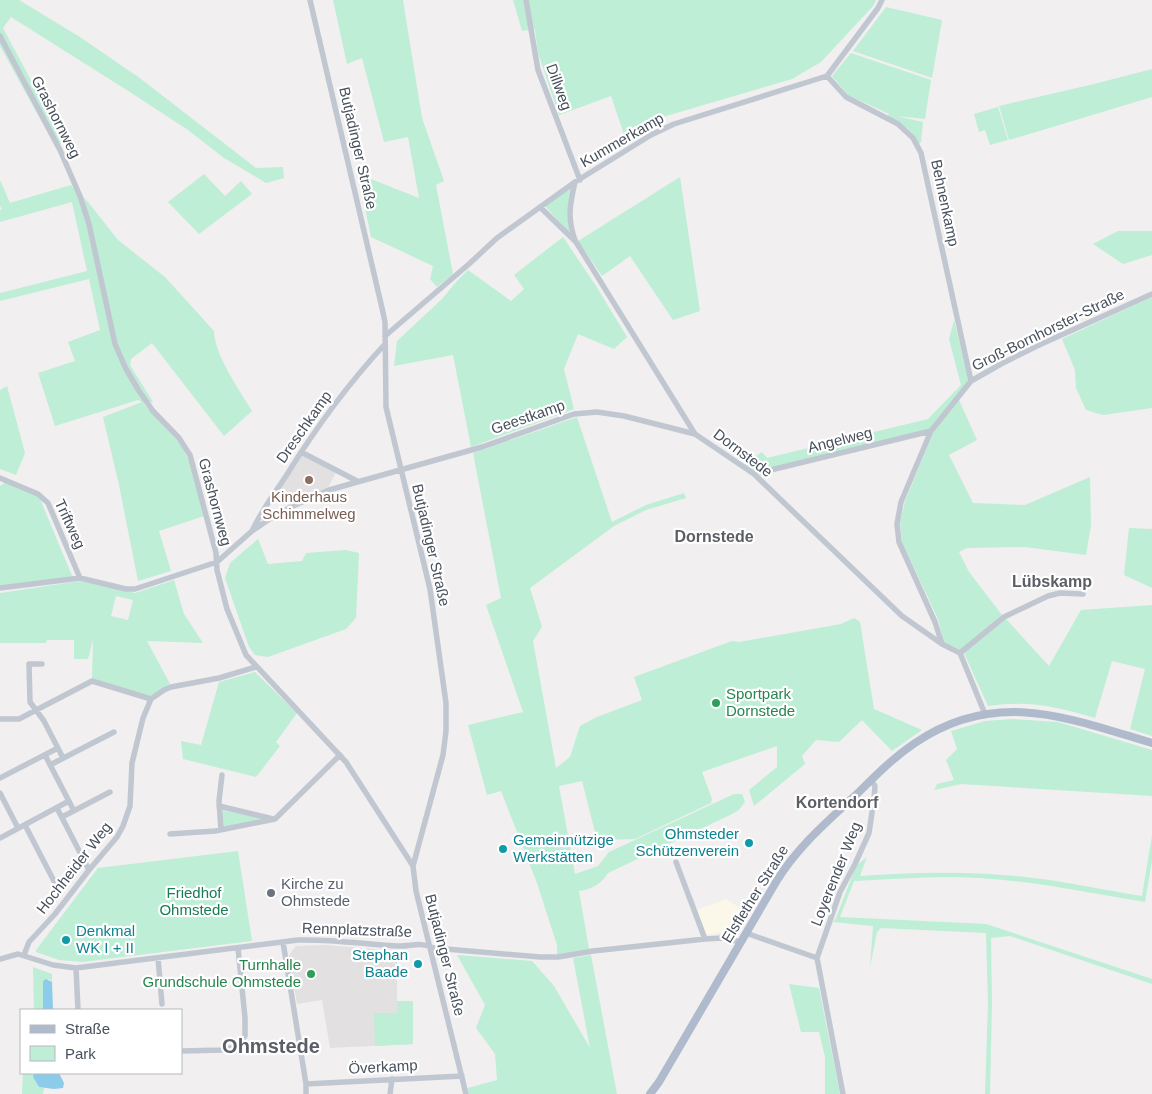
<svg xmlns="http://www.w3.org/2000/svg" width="1152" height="1094" viewBox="0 0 1152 1094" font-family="Helvetica,sans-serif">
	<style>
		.commercial { fill: #fcf8e9 }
		.education { fill: #e2e0e1 }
		.green { fill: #beeed6; fill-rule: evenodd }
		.water { fill: #8ccbea }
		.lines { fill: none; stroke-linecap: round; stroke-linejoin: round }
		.minor { stroke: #c0c7d1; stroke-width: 5.5 }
		.major { stroke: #afbbcd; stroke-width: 8 }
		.education-dot { fill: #8d6e63; stroke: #fff; stroke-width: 2 }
		.leisure-dot { fill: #2e9e5b; stroke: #fff; stroke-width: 2 }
		.culture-dot { fill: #0f9aa8; stroke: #fff; stroke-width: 2 }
		.worship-dot { fill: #6b7280; stroke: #fff; stroke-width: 2 }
		.labels { text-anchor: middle; stroke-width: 4.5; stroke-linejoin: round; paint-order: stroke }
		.street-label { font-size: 15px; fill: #47505c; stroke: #fff }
		.education-label { font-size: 15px; fill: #785e54; stroke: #fff }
		.leisure-label { font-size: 15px; fill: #27864d; stroke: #fff; text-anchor: start }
		.culture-label { font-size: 15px; fill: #0d838f; stroke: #fff; text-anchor: end }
		.worship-label { font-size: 15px; fill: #5b616d; stroke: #fff; text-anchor: start }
		.park-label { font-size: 15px; fill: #197c56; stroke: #fff }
		.neighbourhood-label { font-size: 16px; font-weight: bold; fill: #5b5e64; stroke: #fff }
		.district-label { font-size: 20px; font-weight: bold; fill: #5b5e64; stroke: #fff }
	</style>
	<rect width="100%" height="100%" fill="#f1efef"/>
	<path class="commercial" d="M726 899 749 914 738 934 725 932 706 935 697 910Z"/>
	<path class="education" d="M302 455 336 472 328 488 289 505 276 497Z
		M326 945 397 951V1001H413V1044L330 1048 322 1000 297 1004 289 955 296 946Z"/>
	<path class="green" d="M0 0H19L80 37 141 79 256 168 283 167 284 178 266 183 224 158 188 130 133 94 11 17 3 28 64 142 55 146 0 46Z
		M333 0H403L422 118 444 181 436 185 453 274 437 287 430 279 433 266 371 237 358 174 419 198 408 137 384 142 362 58 347 64Z
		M513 0H876L874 5 821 62 792 79 666 116 634 132 635 137 627 143 611 96 559 115 538 53 535 29 522 31Z
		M886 7 942 20 932 78 853 51Z
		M851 53 931 80 925 119 897 116 923 122 921 142 919 144C912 129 902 124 887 117L889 114 848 95 832 76Z
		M1152 69V97L1009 140 999 106 1094 84Z
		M998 107 1008 140 990 145 985 130 979 132 974 114Z
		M204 174 225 196 241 181 252 194 199 234 168 202Z
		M680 177 700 311 673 320 630 256 602 276 578 241Z
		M0 180 10 203 71 185 88 202 118 240 165 277 214 331C214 354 240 391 252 411L224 436 152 343 131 359 130 365 153 402 143 403 182 446 190 463 204 516 159 531 171 571 138 581 119 485 103 417 142 402 138 400 55 426 38 373 75 361 68 342 100 330 89 279 0 301V293L87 271 72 202 0 222V210L2 209 0 206Z
		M572 186C568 202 566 217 570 234L545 206Z
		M1118 231H1152V255L1123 264 1093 244Z
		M563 237 596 286 627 337 614 349 578 334 564 369 574 409 471 447 453 355 394 366 397 341 442 299 457 281 468 270 511 301 524 289 514 275Z
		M1152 297V408L1103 415 1086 410 1076 388 1075 370 1062 339Z
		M954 320 969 381 931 429 755 472 744 464 762 452 767 458 928 419 961 385 949 339Z
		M7 386 25 453 16 475 0 469V390Z
		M959 400 977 440 949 455 973 503 1025 505 1090 477 1091 525 1086 555 1025 547 967 548 959 552 969 572 1002 615 961 650 944 642 938 619 902 542 900 523 905 501 934 431Z
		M577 417 612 522 646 505 684 493 686 498 646 510 614 526 530 588 542 627 533 641 556 768 570 757 580 726 597 717 642 700 634 677 732 641 739 642 841 624 854 618 860 622 874 709 922 730 892 751 862 720 839 742 816 740 802 756 805 764 754 806 749 790 777 767V746L702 772 712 799 711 803 635 839 597 840 582 781 559 786 575 874 598 866 609 852 734 794H742L745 802 739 810 730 815 608 873C600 885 592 889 579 891L589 949 557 955V945L537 883 501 791 487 795 468 725 523 712 486 605 501 598 473 453Z
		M8 481 38 494 73 578 0 588V486Z
		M1129 528 1152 529V588L1124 575Z
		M258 539 268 564 302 561 306 553 346 550 359 553 356 618 346 629 268 657 255 655 249 647 225 578 230 563Z
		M174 580 184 614 203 643 147 641 170 684 150 697 92 678 93 640 88 659H74V640H47L46 643H0V593L80 581 135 593ZM116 596 133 600 128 620 111 616Z
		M1152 605V736L1130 729 1145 669 1112 661 1095 718C1055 706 1030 700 988 706L964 653 1006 619 1049 666 1081 610Z
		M255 672 297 713 276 742 280 746 256 777 183 759 181 741 201 745 219 682Z
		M1012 719 1058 722 1152 750V796L961 784 934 790 937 784 954 780 946 760 957 749 951 731 985 721Z
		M222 810 264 819 223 827Z
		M1152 835V861L1145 902C1090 893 1035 881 979 878 938 875 896 879 854 881L840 917 986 924 1152 979V984L1010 936 991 938 992 1003 990 1094H985L988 1004 986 933 881 928 877 932 870 967 873 926 833 922 836 918 856 866 867 857 860 876C914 872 970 871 1025 877 1064 881 1103 890 1142 896Z
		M238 851 252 941 82 962 59 960 36 952V950L98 868Z
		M457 955 532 961 554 986 590 1048 573 958 591 955 617 1094H469L468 1088 497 1080 495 1054 476 1028 485 1005Z
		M33 967 52 974V982L49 979 43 981V1010H34Z
		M789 984 819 988 840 1094H825V1057L819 1032H801Z
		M397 1001H413V1044L375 1046 374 1013H397Z
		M23 1073H34L33 1077 39 1087 44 1088 43 1094H22Z"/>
	<path class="water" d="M46 979 52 982 53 1010H43V981Z
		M34 1073H59L64 1083 63 1088 54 1089 39 1087 33 1077Z"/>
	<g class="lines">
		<path class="minor" d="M310 0 382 308 385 322 386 407 430 589 446 703V731L443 755 413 866 416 891 466 1094
			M526 0 538 70 580 180
			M0 36 60 150 80 196 89 224 115 344 126 369 139 391 153 411 179 438 190 455 216 553 217 570 227 609 246 655 346 762 413 866
			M827 76 846 97 898 124 913 138 921 153 971 381
			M575 182C570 204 567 218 575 240
			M540 207 576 242 695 434 754 474 902 616 942 644
			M385 336 469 264 497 238 575 182 651 135 674 124 827 76 878 8 882 0
			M301 452 357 481
			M754 474 931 431
			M0 478 38 494 48 503 80 578
			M253 529C262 510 275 493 286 476 315 429 348 384 385 344
			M0 588 80 578 126 589H135L217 562 252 531 271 518 291 507 329 490 482 447 574 414 597 412 624 416 695 434
			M960 653 1004 617 1048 596 1060 593 1083 594
			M42 664H29L30 702 44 721 63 758
			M985 714 960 653 942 644 935 622 899 542 897 524 901 502 931 431 971 381 1001 364 1037 346 1152 294
			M0 719H19L92 681 151 699
			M45 755 74 811
			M50 765 114 732
			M0 778 58 748
			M0 793 18 828
			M219 806 273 819
			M57 808 89 870
			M62 817 110 792
			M25 825 56 885
			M221 830 219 801 222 775
			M170 834 215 831 275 819 340 755
			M0 838 69 801
			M676 862 705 939
			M746 933 817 958
			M283 942 306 1084V1094
			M24 955 29 942 55 914 89 870 117 837 123 826 130 806 132 763 143 718 151 699 164 690 171 687 219 678 256 667
			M158 958 162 1004
			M0 959 18 954 53 965 76 968 298 940C331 939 363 944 396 946 412 947 418 941 434 948L540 957H558L593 951 705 939 723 938 741 942
			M76 968 78 1010
			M181 1051 224 1050 237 1046 245 1036V1018L238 948
			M306 1084 462 1076
			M390 1094 392 1079
			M843 1094 817 958 840 892 855 864 869 833 874 799 875 786 871 780"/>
		<path class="major" d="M650 1094 659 1082 776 882C798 846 828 821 858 793 876 775 894 757 915 743 996 688 1068 718 1152 743"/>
	</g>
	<circle class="education-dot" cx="309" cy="480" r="5"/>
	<g class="leisure-dot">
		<circle cx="716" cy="703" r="5"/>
		<circle cx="311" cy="974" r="5"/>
	</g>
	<g class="culture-dot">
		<circle cx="749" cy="843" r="5"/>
		<circle cx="503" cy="849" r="5"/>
		<circle cx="66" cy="940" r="5"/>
		<circle cx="418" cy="964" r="5"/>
	</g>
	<circle class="worship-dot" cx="271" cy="893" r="5"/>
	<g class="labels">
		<g class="street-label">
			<text transform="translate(559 87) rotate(70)" y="5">Dillweg</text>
			<text transform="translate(56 117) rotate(63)" y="5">Grashornweg</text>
			<text transform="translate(622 140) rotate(-30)" y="5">Kummerkamp</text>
			<text transform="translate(358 148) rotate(77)" y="5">Butjadinger Straße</text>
			<text transform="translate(945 203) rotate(78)" y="5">Behnenkamp</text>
			<text transform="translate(1048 330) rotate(-26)" y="5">Groß-Bornhorster-Straße</text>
			<text transform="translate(528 417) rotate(-19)" y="5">Geestkamp</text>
			<text transform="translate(304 427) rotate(-55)" y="5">Dreschkamp</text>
			<text transform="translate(840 440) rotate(-14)" y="5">Angelweg</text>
			<text transform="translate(743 453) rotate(37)" y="5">Dornstede</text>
			<text transform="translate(215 502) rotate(75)" y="5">Grashornweg</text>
			<text transform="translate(70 524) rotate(65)" y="5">Triftweg</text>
			<text transform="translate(431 545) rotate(77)" y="5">Butjadinger Straße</text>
			<text transform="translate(74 868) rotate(-52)" y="5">Hochheider Weg</text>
			<text transform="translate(836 874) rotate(-68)" y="5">Loyerender Weg</text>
			<text transform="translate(755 894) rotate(-58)" y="5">Elsflether Straße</text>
			<text transform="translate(357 930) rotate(2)" y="5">Rennplatzstraße</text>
			<text transform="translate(445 955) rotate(76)" y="5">Butjadinger Straße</text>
			<text transform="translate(383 1067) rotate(-3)" y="5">Överkamp</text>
		</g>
		<g class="education-label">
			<text x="309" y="502">Kinderhaus<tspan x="309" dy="17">Schimmelweg</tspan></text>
		</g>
		<g class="leisure-label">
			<text x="726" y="699">Sportpark<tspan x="726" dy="17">Dornstede</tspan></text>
			<text x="301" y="970" text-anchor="end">Turnhalle<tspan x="301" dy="17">Grundschule Ohmstede</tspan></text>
		</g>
		<g class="culture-label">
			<text x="739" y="839">Ohmsteder<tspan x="739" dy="17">Schützenverein</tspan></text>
			<text x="513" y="845" text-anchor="start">Gemeinnützige<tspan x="513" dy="17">Werkstätten</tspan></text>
			<text x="76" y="936" text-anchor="start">Denkmal<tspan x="76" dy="17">WK I + II</tspan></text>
			<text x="408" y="960">Stephan<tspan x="408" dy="17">Baade</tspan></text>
		</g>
		<g class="worship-label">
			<text x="281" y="889">Kirche zu<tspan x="281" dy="17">Ohmstede</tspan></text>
		</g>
		<g class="park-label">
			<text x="194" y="898">Friedhof<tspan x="194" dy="17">Ohmstede</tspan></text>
		</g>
		<g class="neighbourhood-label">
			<text x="714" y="542">Dornstede</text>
			<text x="1052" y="587">Lübskamp</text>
			<text x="837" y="808">Kortendorf</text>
		</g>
		<g class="district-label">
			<text x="271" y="1053">Ohmstede</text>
		</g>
	</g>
	<rect x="20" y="1009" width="162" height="65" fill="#ffffff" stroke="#b5b9be"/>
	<rect x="30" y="1025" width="25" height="8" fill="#afbbcd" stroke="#b5b9be"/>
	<text x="65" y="1034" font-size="15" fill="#47505c">Straße</text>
	<rect x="30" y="1046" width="25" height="15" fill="#beeed6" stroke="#b5b9be"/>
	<text x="65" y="1059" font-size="15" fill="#47505c">Park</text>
</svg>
